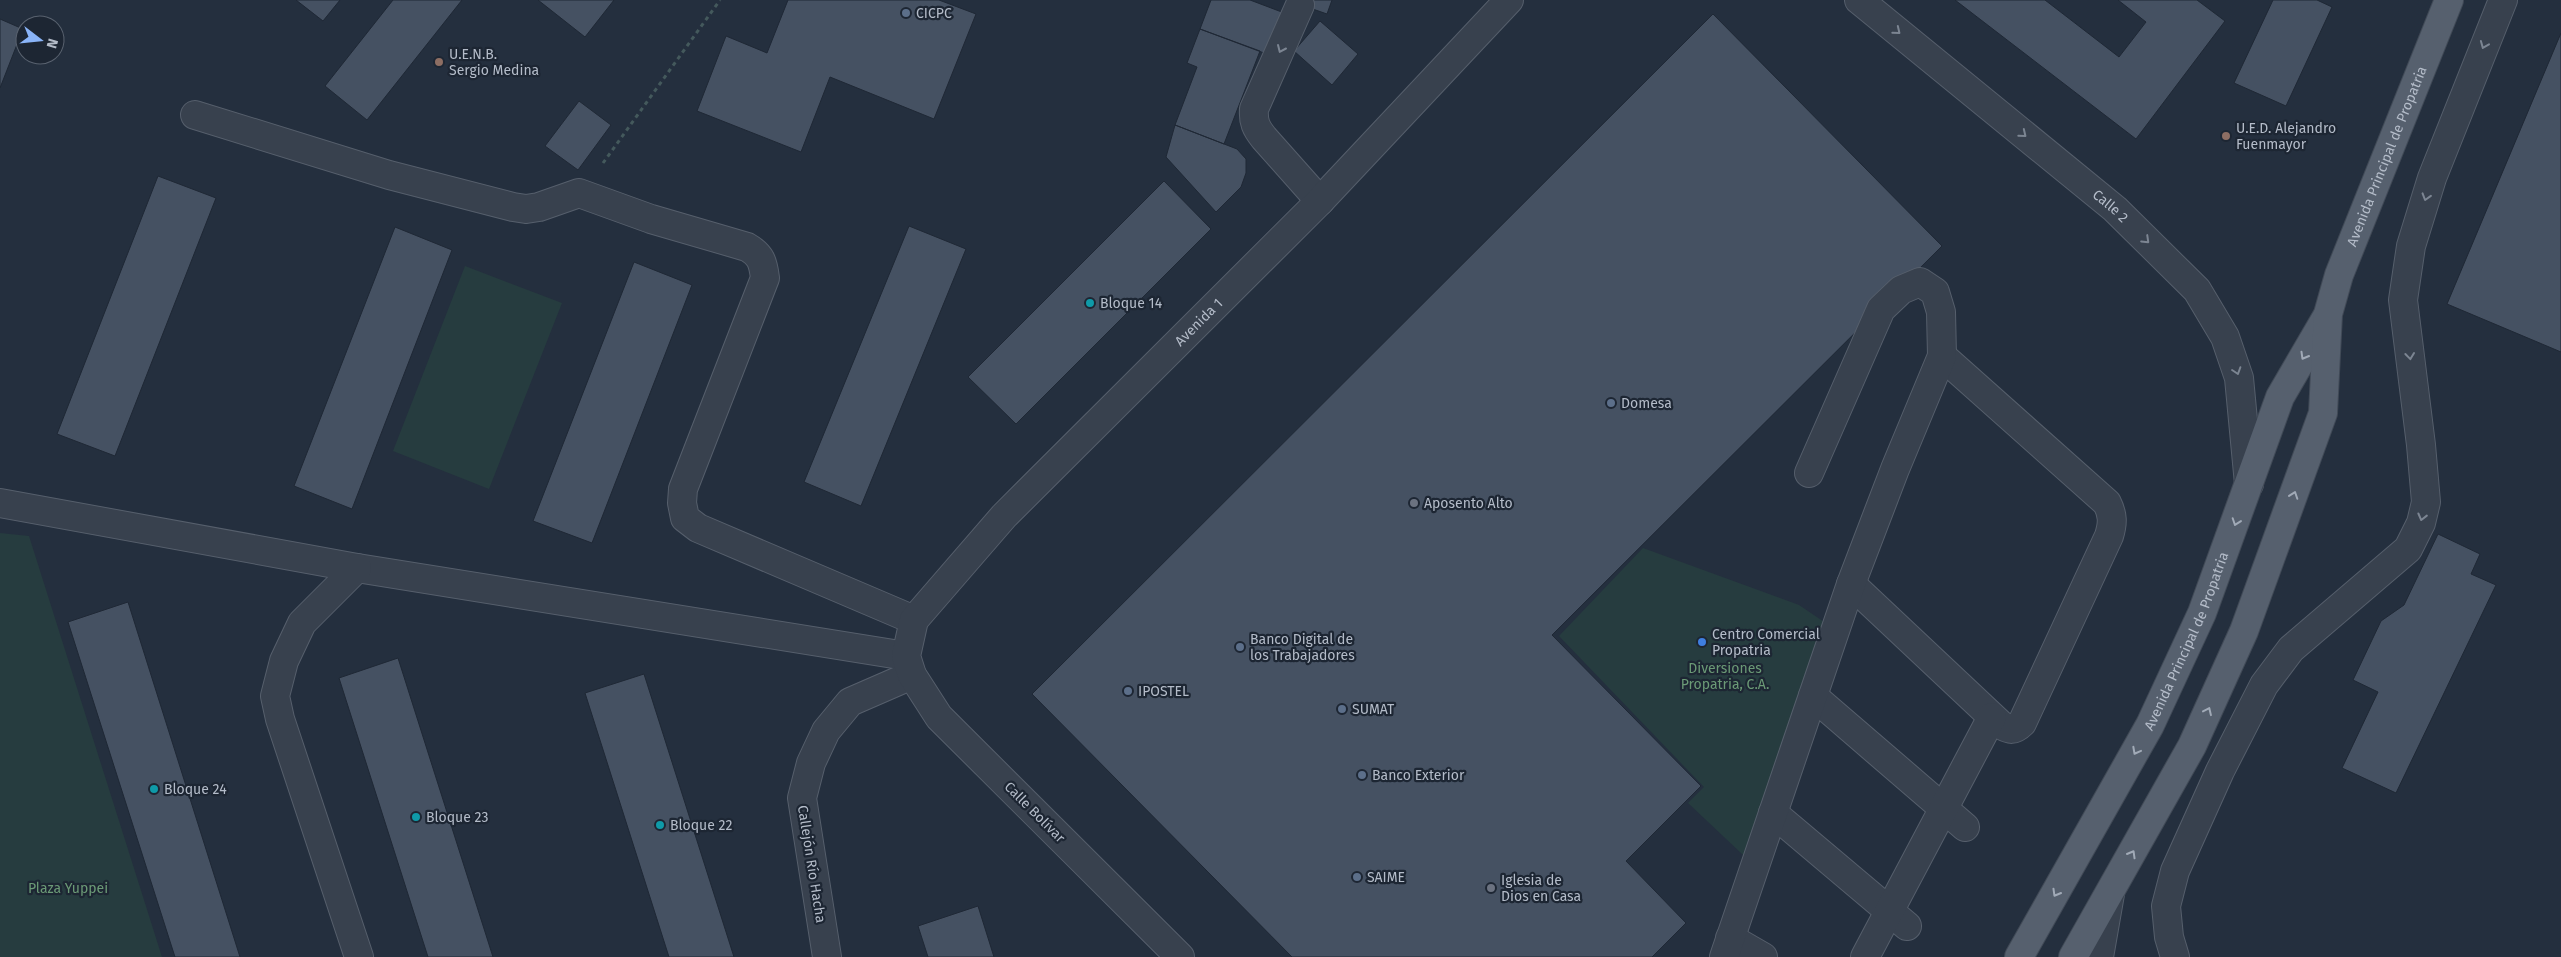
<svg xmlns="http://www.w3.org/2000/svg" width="2561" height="957" viewBox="0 0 2561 957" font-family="'Fira Sans',sans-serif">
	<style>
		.green { fill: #263c3f }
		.building { fill: #455162; stroke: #1f2835 }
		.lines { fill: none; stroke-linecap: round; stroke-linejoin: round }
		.minor-casing { stroke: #565f6c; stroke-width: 30 }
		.major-casing { stroke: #414a57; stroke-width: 30 }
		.path { stroke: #44595c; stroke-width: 3; stroke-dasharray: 4 4; stroke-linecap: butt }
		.minor { stroke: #38414e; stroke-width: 28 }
		.major { stroke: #56606e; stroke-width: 28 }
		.oneway { stroke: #7c8592 }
		.oneway2 { stroke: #a1aab7 }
		.service-dot { fill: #5c6f8a; stroke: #1d2633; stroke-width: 2 }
		.education-dot { fill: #8d6e63; stroke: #1d2633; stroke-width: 2 }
		.culture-dot { fill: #0f9aa8; stroke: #1d2633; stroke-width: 2 }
		.worship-dot { fill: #6b7280; stroke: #1d2633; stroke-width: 2 }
		.shop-dot { fill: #3f7fe0; stroke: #1d2633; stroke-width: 2 }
		.labels { text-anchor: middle; stroke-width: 4.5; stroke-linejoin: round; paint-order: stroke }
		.poi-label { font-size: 14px; fill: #b4bcc9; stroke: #1d2633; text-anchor: start }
		.street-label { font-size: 14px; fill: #b4bcc9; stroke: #1d2633 }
		.park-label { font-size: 14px; fill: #6b9a76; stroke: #1d2633 }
	</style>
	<rect width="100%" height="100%" fill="#242f3e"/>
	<path class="green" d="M465 266 562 303 489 489 393 451Z
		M0 533 29 536 162 957H0Z
		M1643 548 1799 605 1836 630 1759 870 1688 803 1704 787 1559 636Z"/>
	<path class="building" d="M296 0H340L323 21Z
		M393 0H462L367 120 325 86Z
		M538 0H614L585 37Z
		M788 0H939L976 14 934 119 830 77 801 152 697 111 726 36 767 53Z
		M1211 0H1250L1287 14 1272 56 1200 29Z
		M1287 0H1332L1327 14Z
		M1955 0H2045L2119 57 2146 22 2118 0H2197L2225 21 2136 139Z
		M2273 0H2317L2332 7 2286 106 2234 83Z
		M1713 14 1942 246 1552 635 1701 786 1626 861 1686 923 1652 957H1292L1032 694Z
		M0 19 23 29 0 88Z
		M1320 21 1358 54 1332 85 1294 51Z
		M1200 29 1260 51 1224 144 1175 125 1197 67 1187 63Z
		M2561 33V352L2447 304Z
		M579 101 611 125 578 170 545 146Z
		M1175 125 1237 149 1246 159V173L1241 187 1216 212 1166 157Z
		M158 176 216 198 115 456 57 434Z
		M1164 181 1211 229 1016 424 968 377Z
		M909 226 966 249 861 506 804 482Z
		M395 227 452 250 352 509 294 486Z
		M634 262 692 285 592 543 533 521Z
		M2438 534 2480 554 2471 574 2496 585 2396 793 2342 768 2378 692 2353 680 2381 621 2404 605Z
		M128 602 240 957H175L68 622Z
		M398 658 493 957H428L339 678Z
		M644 674 734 957H669L585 693Z
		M978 906 994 957H928L918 926Z"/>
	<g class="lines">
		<g class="minor-casing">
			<g id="minor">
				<path id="s1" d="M1859 0 2115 209 2197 290 2225 337 2239 378 2249 484"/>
				<path d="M1300 5 1254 109C1253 122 1256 128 1264 138L1320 201"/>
				<path d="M195 115 389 175 513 207 526 209 539 207 579 193 651 219 747 247C761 255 763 262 765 278L683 489 682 503 685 518 698 528 914 620"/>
				<path d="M0 503 357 568 906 656"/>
				<path d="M357 568 302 623 284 661 275 696 280 719 359 957"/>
				<path d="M1851 584 2001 725C2010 730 2014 731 2022 723L2109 536C2113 523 2113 515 2107 503L1942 356"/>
				<path d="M1813 696 1965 827"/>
				<path d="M1773 813 1907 926"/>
				<path d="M1730 938 1763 957"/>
				<path d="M827 957 802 798 811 763 826 731 850 702 912 675"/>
				<path id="s2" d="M1180 957 939 717 912 675 906 656 914 620 1004 516 1320 201 1509 0"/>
				<path d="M1724 957 1851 584 1895 469 1942 356 1941 312 1935 292 1920 282 1901 290 1881 309 1809 473"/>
				<path d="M1865 957 1992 717"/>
				<path d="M2099 957 2110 894"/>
				<path d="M2175 957 2169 937 2166 906 2175 871 2220 771 2264 685 2291 649 2408 549 2421 523 2426 502 2421 445 2403 300 2411 246 2432 178 2503 0"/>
			</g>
		</g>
		<g class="major-casing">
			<g id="major">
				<path id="s3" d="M2019 957 2150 725 2202 613 2280 397 2326 318"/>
				<path id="s4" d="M2073 957 2192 746 2244 631 2323 413 2328 314 2339 275 2449 0"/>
			</g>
		</g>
		<path class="path" d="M603 163 720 0"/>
		<use href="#minor" class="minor"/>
		<use href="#major" class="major"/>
	</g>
	<defs><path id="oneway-chevron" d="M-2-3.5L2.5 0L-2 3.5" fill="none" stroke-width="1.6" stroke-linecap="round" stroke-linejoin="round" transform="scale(1.25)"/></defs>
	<g class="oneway">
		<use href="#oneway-chevron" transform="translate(1897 31) rotate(39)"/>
		<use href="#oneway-chevron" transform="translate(2484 45) rotate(112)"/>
		<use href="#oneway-chevron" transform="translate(1281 49) rotate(114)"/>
		<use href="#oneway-chevron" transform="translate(2023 134) rotate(39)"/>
		<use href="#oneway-chevron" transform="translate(2426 197) rotate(107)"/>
		<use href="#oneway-chevron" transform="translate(2146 240) rotate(44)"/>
		<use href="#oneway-chevron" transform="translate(2410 356) rotate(83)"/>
		<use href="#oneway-chevron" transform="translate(2237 371) rotate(72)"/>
		<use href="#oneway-chevron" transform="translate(2422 517) rotate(104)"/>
	</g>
	<g class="oneway2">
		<use href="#oneway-chevron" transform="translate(2304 356) rotate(120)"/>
		<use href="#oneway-chevron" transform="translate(2294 495) rotate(-71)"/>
		<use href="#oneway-chevron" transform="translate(2236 522) rotate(109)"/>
		<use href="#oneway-chevron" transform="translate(2208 711) rotate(-65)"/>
		<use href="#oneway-chevron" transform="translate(2136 751) rotate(118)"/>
		<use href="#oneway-chevron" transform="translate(2132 854) rotate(-60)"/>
		<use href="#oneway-chevron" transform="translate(2056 893) rotate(120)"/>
	</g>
	<g class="service-dot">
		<circle cx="906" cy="13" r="5"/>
		<circle cx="1611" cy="403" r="5"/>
		<circle cx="1240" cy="647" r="5"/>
		<circle cx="1128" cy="691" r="5"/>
		<circle cx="1342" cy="709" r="5"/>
		<circle cx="1362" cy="775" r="5"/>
		<circle cx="1357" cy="877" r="5"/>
	</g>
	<g class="education-dot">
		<circle cx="439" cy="62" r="5"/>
		<circle cx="2226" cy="136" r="5"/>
	</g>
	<g class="culture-dot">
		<circle cx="1090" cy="303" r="5"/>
		<circle cx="154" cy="789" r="5"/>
		<circle cx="416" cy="817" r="5"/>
		<circle cx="660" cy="825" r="5"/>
	</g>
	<g class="worship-dot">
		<circle cx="1414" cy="503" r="5"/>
		<circle cx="1491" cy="888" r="5"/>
	</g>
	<circle class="shop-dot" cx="1702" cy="642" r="5"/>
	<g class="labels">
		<g class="poi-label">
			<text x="916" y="18">CICPC</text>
			<text x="449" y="59">U.E.N.B.<tspan x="449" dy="16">Sergio Medina</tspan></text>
			<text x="2236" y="133">U.E.D. Alejandro<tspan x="2236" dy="16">Fuenmayor</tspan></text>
			<text x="1100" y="308">Bloque 14</text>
			<text x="1621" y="408">Domesa</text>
			<text x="1424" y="508">Aposento Alto</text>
			<text x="1712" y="639">Centro Comercial<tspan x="1712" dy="16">Propatria</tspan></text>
			<text x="1250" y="644">Banco Digital de<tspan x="1250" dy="16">los Trabajadores</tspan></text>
			<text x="1138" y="696">IPOSTEL</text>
			<text x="1352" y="714">SUMAT</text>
			<text x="1372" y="780">Banco Exterior</text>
			<text x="164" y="794">Bloque 24</text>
			<text x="426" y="822">Bloque 23</text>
			<text x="670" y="830">Bloque 22</text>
			<text x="1367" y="882">SAIME</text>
			<text x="1501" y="885">Iglesia de<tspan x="1501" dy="16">Dios en Casa</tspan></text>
		</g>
		<g class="street-label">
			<text dy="5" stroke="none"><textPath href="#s4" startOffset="868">Avenida Principal de Propatria</textPath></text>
			<text dy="5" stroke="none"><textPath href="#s1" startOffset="325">Calle 2</textPath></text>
			<text dy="5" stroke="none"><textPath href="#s2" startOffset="859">Avenida 1</textPath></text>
			<text dy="5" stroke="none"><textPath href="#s3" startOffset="358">Avenida Principal de Propatria</textPath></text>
			<text transform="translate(1035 812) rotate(45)" y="5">Calle Bolívar</text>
			<text transform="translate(812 864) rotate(81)" y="5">Callejón Río Hacha</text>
		</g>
		<g class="park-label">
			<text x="1725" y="673">Diversiones<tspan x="1725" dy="16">Propatria, C.A.</tspan></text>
			<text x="68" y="893">Plaza Yuppei</text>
		</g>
	</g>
	<g transform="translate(40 40) rotate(106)"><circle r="24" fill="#1d2633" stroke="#59626f"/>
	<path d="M0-4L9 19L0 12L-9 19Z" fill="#8ab4f8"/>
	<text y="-8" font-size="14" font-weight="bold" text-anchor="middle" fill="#b4bcc9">N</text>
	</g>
</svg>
